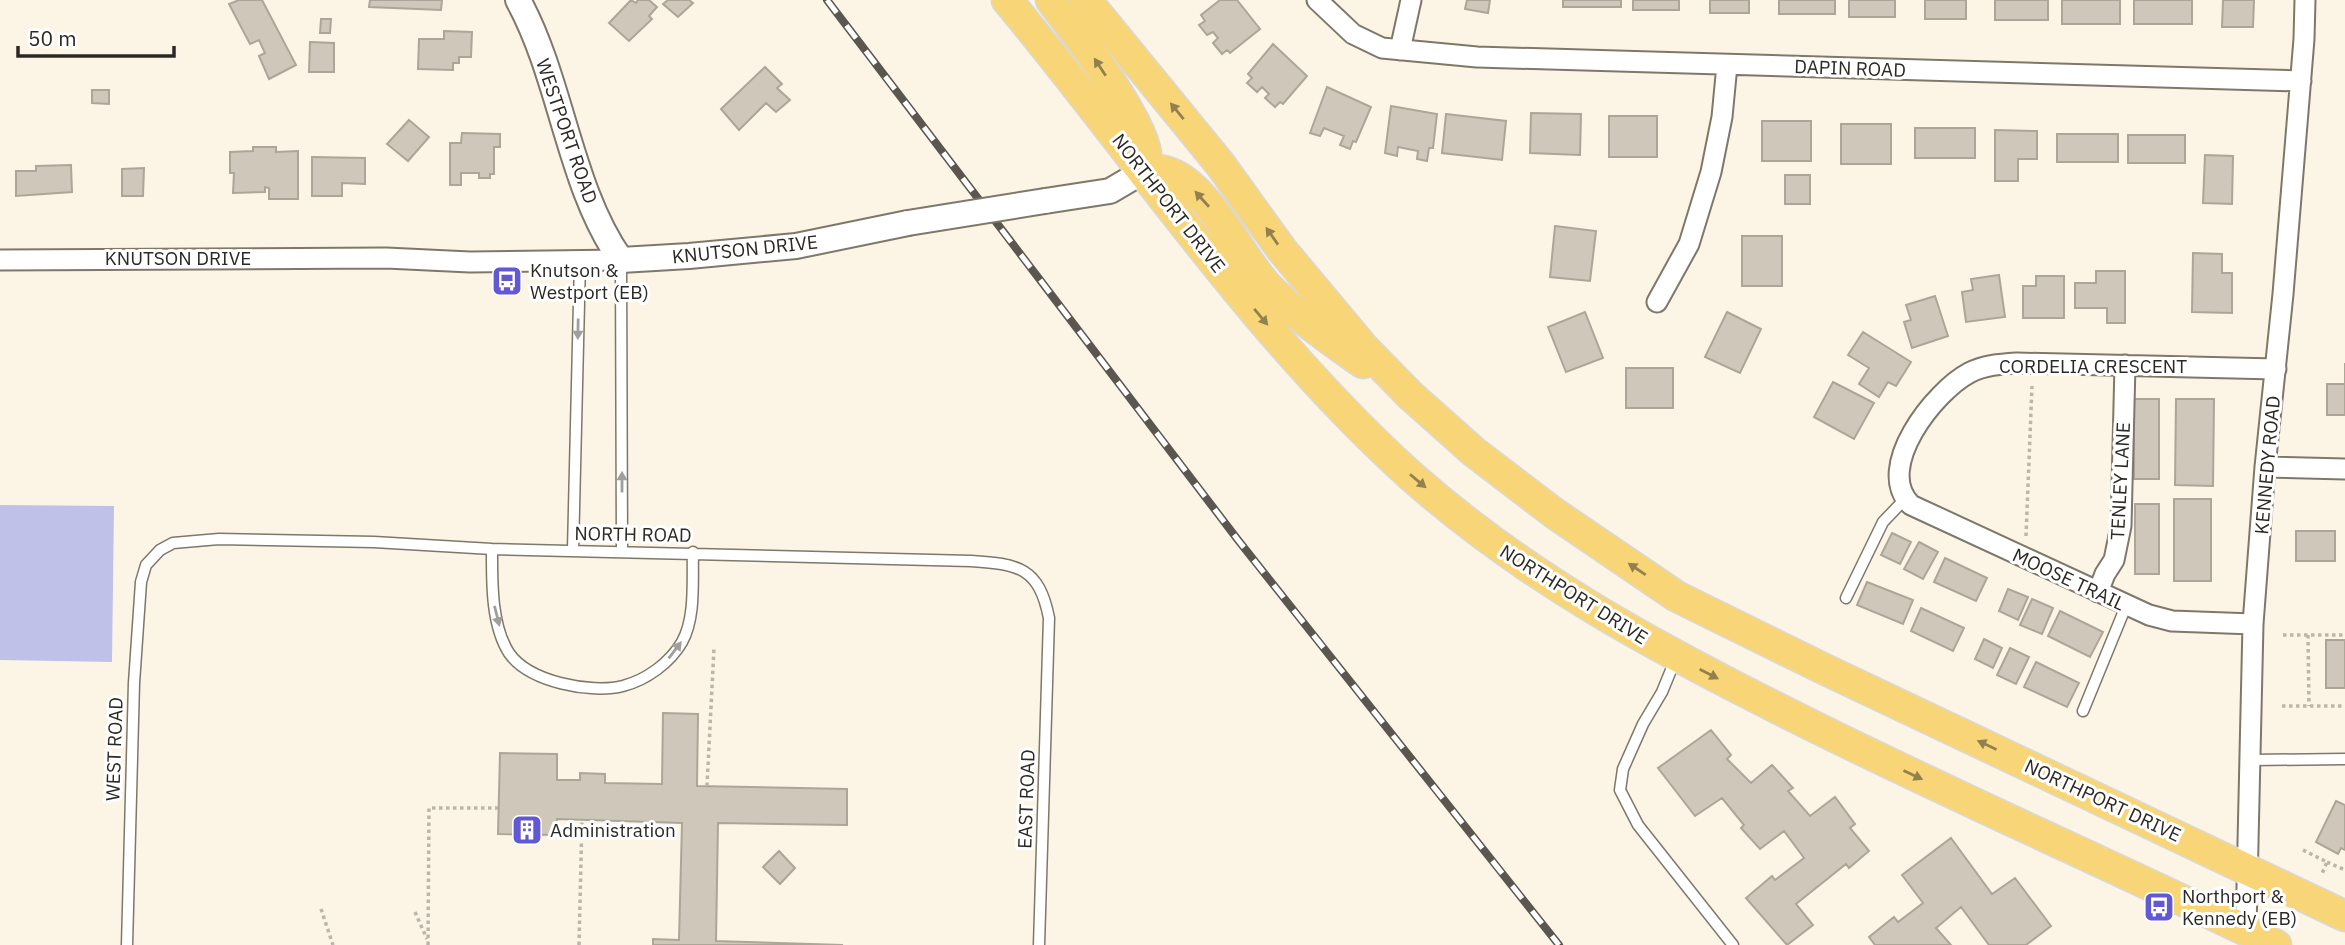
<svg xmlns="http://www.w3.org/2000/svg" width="2345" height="945" viewBox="0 0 2345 945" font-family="'IBM Plex Sans',sans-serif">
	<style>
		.green { fill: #bfc1e8 }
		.building { fill: #cfc8ba; stroke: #aca698; stroke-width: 2 }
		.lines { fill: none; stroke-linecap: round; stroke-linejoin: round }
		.service-casing { stroke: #7e786b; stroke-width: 13 }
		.minor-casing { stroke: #7e786b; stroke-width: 23 }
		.tertiary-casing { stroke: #7e786b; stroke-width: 28 }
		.primary-casing { stroke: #d9d8d8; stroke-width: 33 }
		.path { stroke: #bbb6aa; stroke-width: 3.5; stroke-dasharray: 3.5 3.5; stroke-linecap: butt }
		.service { stroke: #fff; stroke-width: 10 }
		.minor { stroke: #fff; stroke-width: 19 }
		.tertiary { stroke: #fff; stroke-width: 24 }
		.primary { stroke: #f8d678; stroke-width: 30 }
		.rail-casing { stroke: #5b5750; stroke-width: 8 }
		.rail { stroke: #fff; stroke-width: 5; stroke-dasharray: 16; stroke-linecap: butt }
		.tertiary-bridge-casing { stroke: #7e786b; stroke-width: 28; stroke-linecap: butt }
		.tertiary-bridge { stroke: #fff; stroke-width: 24 }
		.oneway { fill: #92804e }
		.oneway2 { fill: #a09f9c }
		.labels { text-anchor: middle; stroke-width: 6; stroke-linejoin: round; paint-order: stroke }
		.street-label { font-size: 19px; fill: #2c2924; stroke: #fff }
		.poi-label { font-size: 19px; fill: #2c2924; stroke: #fff; text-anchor: start }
	</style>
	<rect width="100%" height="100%" fill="#fcf5e6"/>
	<path class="green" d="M0 505 114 506 112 662 0 660Z"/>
	<path class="building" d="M239 0H262L296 65 269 79 259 56 265 53 259 40 250 44 229 4Z
		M370 0H442L441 10 369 7Z
		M631 0 636 3 638 0H649L657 7 649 16 652 19 629 41 609 23Z
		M668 0H689L693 3 678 17 663 4Z
		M1220 0H1237L1260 29 1230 53 1227 50 1222 54 1213 43 1218 38 1213 32 1207 35 1199 25 1205 21 1201 15Z
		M1467 0H1490L1488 13 1465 9Z
		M1563 0H1621V7H1563Z
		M1633 0H1679V10H1633Z
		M1710 0H1749V13H1710Z
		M1779 0H1835V14H1779Z
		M1849 0H1895V17H1849Z
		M1925 0H1966V19H1925Z
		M1995 0H2048V20H1995Z
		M2062 0H2120V24H2062Z
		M2134 0H2192V24H2134Z
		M2223 0H2254L2253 27H2222Z
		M321 19H331L330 33H320Z
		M444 31 472 32 471 57H459V63H453V70L418 69 419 39H444Z
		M310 42 334 43V72H309Z
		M1273 44 1307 76 1283 104 1280 102 1275 107 1265 98 1269 94 1262 87 1257 92 1247 83 1252 78 1248 74Z
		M765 67 782 84 777 88 790 100 776 112 766 103 739 130 721 109Z
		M1327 87 1371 107 1356 142 1353 141 1350 149 1340 145 1344 136 1324 128 1320 136 1310 133Z
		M92 90H109V104L92 103Z
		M1391 106 1437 114 1433 148H1429L1427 161 1417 159 1418 151 1398 147 1397 156 1385 153Z
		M1531 113 1581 114 1580 155 1530 153Z
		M1446 114 1506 121 1502 160 1442 153Z
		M1609 116H1657V157H1609Z
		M409 120 429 137 408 161 387 144Z
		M1762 121H1811V161H1762Z
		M1841 124H1891V164H1841Z
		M1915 128H1975V158H1915Z
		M1995 130 2037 131V159H2018V181H1995Z
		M462 133 500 134V147H494V174H490V178H479V173H461V185H450V143H461Z
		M2057 134H2118V162H2057Z
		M2128 135H2185V163H2128Z
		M253 147H276V152L298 151V199H269V188L265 187V192L233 193 234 173H230V152L253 151Z
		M2205 155 2233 156 2232 204 2203 203Z
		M312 157 365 158V184L342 183V196H312Z
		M71 165 72 192 16 196V171H36V166Z
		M144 168 143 196H122V169Z
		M1785 175H1810V204H1785Z
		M1555 226 1596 231 1590 281 1550 277Z
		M1742 236H1782V286H1742Z
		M2193 253 2222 254V273H2232V313L2192 312Z
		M2096 271H2125V323H2107V308H2075V283H2096Z
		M1999 275 2005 317 1966 322 1962 292 1973 290 1971 279Z
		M2036 276H2064V318H2023V286H2036Z
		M1935 296 1948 336 1912 348 1904 322 1911 320 1906 305Z
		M1585 312 1603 358 1566 372 1548 327Z
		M1727 312 1761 329 1740 373 1705 357Z
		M1863 332 1911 362 1896 386 1888 382 1879 397 1859 384 1869 368 1848 355Z
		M2345 363V415H2327V384H2345Z
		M1626 368H1673V408H1626Z
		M1833 382 1874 403 1854 439 1814 417Z
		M2134 399H2159V479H2134Z
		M2176 399H2214L2213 486 2175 485Z
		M2174 499H2211V581H2174Z
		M2135 504H2159V574H2135Z
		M2296 531H2335V561H2296Z
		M1892 533 1911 542 1900 564 1881 555Z
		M1919 542 1938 552 1923 579 1904 569Z
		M1945 558 1987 578 1976 601 1934 582Z
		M1867 582 1913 600 1903 624 1857 605Z
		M2008 589 2028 597 2018 620 1999 611Z
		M2032 599 2053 608 2042 634 2020 625Z
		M1921 608 1964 628 1953 651 1911 631Z
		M2060 611 2103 632 2090 657 2048 636Z
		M1984 639 2002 648 1993 668 1975 659Z
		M2326 640H2345V688H2326Z
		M2010 648 2029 657 2016 684 1997 675Z
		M2036 662 2079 683 2067 707 2024 687Z
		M663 713 698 714 697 786 847 789V825L718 823 716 941 843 945H653V939L679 940 682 823 557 819 556 835 498 834 500 753 557 754V780H580V773L605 774V783L662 784Z
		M1711 730 1731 755 1727 759 1751 783 1772 765 1793 788 1788 791 1810 816 1835 797 1855 824 1850 828 1869 851 1849 868 1846 864 1796 904 1813 925 1787 945 1746 898 1772 876 1775 880 1804 858 1784 831 1760 849 1741 828 1744 825 1722 798 1695 816 1658 768Z
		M2336 801 2345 805V850L2341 848 2338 854 2316 842Z
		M1951 838 1992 894 2015 878 2051 926 2026 945H1989L1961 907 1936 928 1951 945H1875L1869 937 1894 917 1898 922 1923 903 1902 875Z
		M779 851 795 868 780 884 763 867Z"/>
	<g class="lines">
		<g class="service-casing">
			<path id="service" d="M621 261 622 551
				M492 549C492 581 491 625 509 653 529 682 591 694 623 686 646 680 670 663 682 642 696 617 692 580 693 552
				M573 550 580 261
				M1846 598 1883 522 1905 499
				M1676 658 1662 692 1643 724 1623 769 1620 790 1638 825 1733 945
				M2083 711 2126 606
				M2252 760 2345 759
				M127 945 134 683 141 582 146 565 160 550 173 543 219 539 374 542 492 549 971 561C1018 564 1039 567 1049 618L1039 945"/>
		</g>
		<g class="minor-casing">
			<path id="minor" d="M1317 0 1353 34 1382 48 1477 57 2301 81
				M1400 50 1411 0
				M0 260 386 258 470 262 621 260
				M1657 302 1689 244 1711 172 1722 117 1727 65
				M2265 467 2345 469
				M2098 592 2105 574 2114 560 2121 526 2125 365
				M2253 624 2172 621 2149 615 1911 505C1873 468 1935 391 1969 373 1984 365 2001 364 2017 363L2276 369
				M2246 930 2253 624 2265 467 2283 294 2304 39 2305 0"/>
		</g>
		<g class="tertiary-casing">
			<path id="tertiary" d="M518 0C562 80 569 187 621 260L689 256 796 246 908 223
				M1045 201 1110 191 1144 171"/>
		</g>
		<g class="primary-casing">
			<path id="primary" d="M1007 0C1139 159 1256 336 1410 475 1526 578 1655 647 1793 716 1952 796 2116 867 2276 945
				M1051 0C1073 29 1154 132 1146 164
				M1086 0 1220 164 1282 250 1364 348 1410 395 1474 452 1554 513 1676 596 1694 605 1822 668 2345 916
				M1144 171C1153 170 1162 169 1170 173 1209 188 1239 255 1267 286 1296 316 1329 339 1363 363"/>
		</g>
		<path class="path" d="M2026 536 2032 386
			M2283 635H2345
			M2308 635 2309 706
			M2282 706H2345
			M707 786 714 648
			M2303 850 2327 862 2321 876
			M2327 862 2345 870
			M321 909 333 945
			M415 912 427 939
			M428 945 429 808H498
			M579 945 582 820"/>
		<use href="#service" class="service"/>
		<use href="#minor" class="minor"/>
		<use href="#tertiary" class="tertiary"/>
		<use href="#primary" class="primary"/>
		<g class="rail-casing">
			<path id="rail" d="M827 0 1238 540 1559 945"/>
		</g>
		<use href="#rail" class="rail"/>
		<g class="tertiary-bridge-casing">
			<path id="tertiary-bridge" d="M908 223 1045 201"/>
		</g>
		<use href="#tertiary-bridge" class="tertiary-bridge"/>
	</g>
	<defs><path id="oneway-solid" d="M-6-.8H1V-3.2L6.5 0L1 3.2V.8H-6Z" transform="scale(1.75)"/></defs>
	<g class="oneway">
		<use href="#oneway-solid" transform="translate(1100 67) rotate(-123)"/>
		<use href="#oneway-solid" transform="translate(1177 111) rotate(-129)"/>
		<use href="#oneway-solid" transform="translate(1202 199) rotate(-132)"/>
		<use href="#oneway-solid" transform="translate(1272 236) rotate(-125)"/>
		<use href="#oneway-solid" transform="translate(1261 317) rotate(50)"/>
		<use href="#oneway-solid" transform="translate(1418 481) rotate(40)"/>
		<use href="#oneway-solid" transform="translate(1637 569) rotate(-146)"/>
		<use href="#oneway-solid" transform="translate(1709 674) rotate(27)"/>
		<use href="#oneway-solid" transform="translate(1987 745) rotate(-155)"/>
		<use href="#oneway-solid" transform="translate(1913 775) rotate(25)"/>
	</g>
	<g class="oneway2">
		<use href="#oneway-solid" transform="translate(578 329) rotate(91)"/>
		<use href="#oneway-solid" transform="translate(622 482) rotate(-90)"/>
		<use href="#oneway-solid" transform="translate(497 616) rotate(76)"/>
		<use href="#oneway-solid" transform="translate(675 650) rotate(-53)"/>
	</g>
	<defs>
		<g id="bus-square" transform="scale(1.575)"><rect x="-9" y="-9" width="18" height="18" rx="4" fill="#6258d1" stroke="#fff"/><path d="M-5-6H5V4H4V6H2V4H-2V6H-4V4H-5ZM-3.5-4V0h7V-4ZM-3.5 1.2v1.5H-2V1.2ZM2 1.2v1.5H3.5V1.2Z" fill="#fff"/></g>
		<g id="building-square" transform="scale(1.575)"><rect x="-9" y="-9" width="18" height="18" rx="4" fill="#6258d1" stroke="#fff"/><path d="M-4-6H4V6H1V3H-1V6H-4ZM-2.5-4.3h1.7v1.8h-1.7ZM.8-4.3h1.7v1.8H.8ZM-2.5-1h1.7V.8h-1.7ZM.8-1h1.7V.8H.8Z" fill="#fff"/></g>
	</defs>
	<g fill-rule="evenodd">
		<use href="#bus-square" x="507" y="281"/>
		<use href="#building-square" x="527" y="830"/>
		<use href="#bus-square" x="2159" y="907"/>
	</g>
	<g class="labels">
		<g class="street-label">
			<text transform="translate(1850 68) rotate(2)" y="7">DAPIN ROAD</text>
			<text transform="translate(567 131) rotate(71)" y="7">WESTPORT ROAD</text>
			<text transform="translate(1169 203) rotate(52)" y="7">NORTHPORT DRIVE</text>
			<text transform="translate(745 249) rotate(-6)" y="7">KNUTSON DRIVE</text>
			<text x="178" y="265">KNUTSON DRIVE</text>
			<text x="2093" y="373">CORDELIA CRESCENT</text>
			<text transform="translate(2267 465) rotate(-85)" y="7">KENNEDY ROAD</text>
			<text transform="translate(2120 481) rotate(-87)" y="7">TENLEY LANE</text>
			<text transform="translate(633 534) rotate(1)" y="7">NORTH ROAD</text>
			<text transform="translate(2069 579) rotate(25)" y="7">MOOSE TRAIL</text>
			<text transform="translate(1574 594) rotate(32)" y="7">NORTHPORT DRIVE</text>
			<text transform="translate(114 749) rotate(-88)" y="7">WEST ROAD</text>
			<text transform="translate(1026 799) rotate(-88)" y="7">EAST ROAD</text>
			<text transform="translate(2103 800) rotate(25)" y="7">NORTHPORT DRIVE</text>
		</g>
		<g class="poi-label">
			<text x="530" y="277">Knutson &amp;<tspan x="530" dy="22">Westport (EB)</tspan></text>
			<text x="550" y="837">Administration</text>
			<text x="2182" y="903">Northport &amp;<tspan x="2182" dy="22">Kennedy (EB)</tspan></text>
		</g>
	</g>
	<path d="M18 46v10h156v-10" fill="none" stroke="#2c2924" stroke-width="3.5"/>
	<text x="28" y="46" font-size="21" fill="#2c2924" stroke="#ffffff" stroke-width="5" paint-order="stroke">50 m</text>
</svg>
